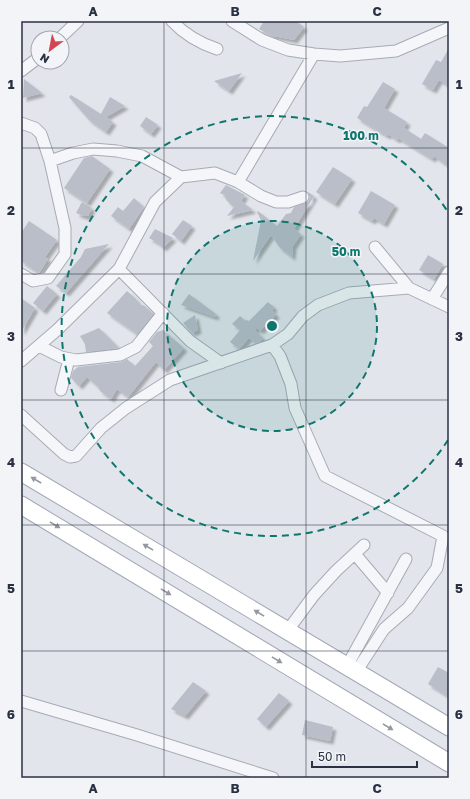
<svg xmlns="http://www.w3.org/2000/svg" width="470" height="799" viewBox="0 0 470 799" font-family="'Golos Text',sans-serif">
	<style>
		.building { fill: #b9bec8; filter: url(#shadow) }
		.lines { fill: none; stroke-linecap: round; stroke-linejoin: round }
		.minor-casing { stroke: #a7abb5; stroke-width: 13 }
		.primary-casing { stroke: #a1a8b7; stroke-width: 19 }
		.minor { stroke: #f5f6f9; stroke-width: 11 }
		.primary { stroke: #fff; stroke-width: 17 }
		.oneway { fill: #9498a1 }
		.grid { fill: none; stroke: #2a3143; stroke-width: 1; stroke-opacity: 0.55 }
		.ring { fill: none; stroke: #0f766e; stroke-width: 2; stroke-dasharray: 7 5 }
		.centre { fill: #0f766e; stroke: #f2f4f8; stroke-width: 2 }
		.ring-label { font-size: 12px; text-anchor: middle; font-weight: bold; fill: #0f766e; stroke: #f2f4f8; stroke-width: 3; stroke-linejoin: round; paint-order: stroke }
		.neatline { fill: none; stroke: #2a3143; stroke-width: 1.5 }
		.grid-label { font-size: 13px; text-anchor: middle; font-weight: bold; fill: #2a3143 }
	</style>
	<defs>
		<filter id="shadow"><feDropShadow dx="3.5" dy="3.5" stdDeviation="1" flood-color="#0004"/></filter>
	</defs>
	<rect width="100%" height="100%" fill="#e2e5eb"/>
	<path class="building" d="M264 21H296L304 27 294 40 274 36V37L259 29Z
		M449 48V86L439 80 433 90 422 84 436 60 441 62Z
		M242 73 229 91 214 81Z
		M24 79 42 93 23 98Z
		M383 82 395 89 384 108 407 122 404 128 421 139 425 133 449 148V167L434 156 432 159 398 138 397 140 388 134 387 136 357 118 364 106 367 107Z
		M71 95 101 114 110 97 125 106 106 117 113 122 106 132 89 120 69 97Z
		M146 117 158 125 151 134 140 126Z
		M92 156 110 169 87 203 64 188 84 158Z
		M333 167 352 179 335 204 316 192Z
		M226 185 245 195 241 201 253 210 227 216 234 207 226 200V196L220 193Z
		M371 191 395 205 384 224 374 218 372 221 358 213Z
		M308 192 314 196 294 229 301 234 293 246 292 257 280 248 271 235 253 261 261 220 257 212 258 211 277 226 286 214 291 213 294 207 308 202 310 198Z
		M134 198 144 207 129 229 111 216 118 207 123 211Z
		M82 202 92 208 88 216H83L76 213Z
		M183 220 192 226 181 241 172 234Z
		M29 221 57 240 45 257 48 259 39 273 21 261V233Z
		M155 229 173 238 163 248 158 243 149 238Z
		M109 244 66 293 56 286 81 257 85 249Z
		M428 255 443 264 434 279 419 270Z
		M47 286 57 294 43 311 33 303Z
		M127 291 136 299 139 304 145 306 152 313V316L137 334 107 313Z
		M189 294 216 314 215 317 181 305Z
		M21 298 35 308 21 332Z
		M268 302 274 307 272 310 276 315 260 331 257 328 255 330 263 338 260 342 255 343 249 338 239 349 230 342 240 330 232 324 240 316 246 321 247 320 249 321Z
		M195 315 198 330 192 333 183 323Z
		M99 328 119 348 86 352 85 344 80 336Z
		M163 330 184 348 164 370 156 362 128 397 117 389 111 399 100 391 99 388 87 377 79 386 71 378 73 371 78 367 121 362 127 359 135 366 153 346 149 342 157 332Z
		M438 667 449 673V697L428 684Z
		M193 682 206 691 185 716 171 709Z
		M279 693 289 701 266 727 257 719Z
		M305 720 333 727 330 741 302 735Z"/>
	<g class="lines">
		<g class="minor-casing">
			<path id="minor" d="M172 21C185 35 199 43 217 49
				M232 21 262 40 288 50 314 54 340 56 396 51 449 28
				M60 38 78 21
				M21 71 38 58
				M21 123 35 128 41 134 50 161 65 228V254L48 278 33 281 21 274
				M50 161 73 153 93 149 117 151 142 156 181 177
				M238 182 314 54
				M375 247 409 288
				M119 269 190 341 221 363
				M432 299 449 272
				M39 346 61 357 76 360 120 355 136 347 163 313
				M21 361 57 330 119 269 155 202 181 177 215 173 238 182 261 196 276 202H288L303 197
				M61 390 69 359
				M21 415 64 454 70 457 76 456 101 428 126 408 170 380 272 345
				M355 554 388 593
				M288 630 314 595 336 571 364 545
				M347 666 406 559
				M356 672 384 629 408 608 437 568 443 536 325 476 295 408 291 384 280 356 272 345 288 334 303 316 318 305 349 293 409 288 449 307
				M21 701 137 735 273 778"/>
		</g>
		<g class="primary-casing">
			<path id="primary" d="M21 472 449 727
				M21 505 449 763"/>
		</g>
		<use href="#minor" class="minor"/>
		<use href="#primary" class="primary"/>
	</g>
	<defs><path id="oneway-solid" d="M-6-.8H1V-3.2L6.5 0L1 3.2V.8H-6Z"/></defs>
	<g class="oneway">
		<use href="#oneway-solid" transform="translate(36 480) rotate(-150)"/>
		<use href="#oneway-solid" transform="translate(55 525) rotate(31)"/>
		<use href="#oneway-solid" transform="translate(148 547) rotate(-149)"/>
		<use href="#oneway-solid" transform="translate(166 592) rotate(31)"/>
		<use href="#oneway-solid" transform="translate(259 613) rotate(-149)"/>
		<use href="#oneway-solid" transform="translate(277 660) rotate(31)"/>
		<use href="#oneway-solid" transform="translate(388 727) rotate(31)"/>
	</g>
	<path class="grid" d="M164 21V778M306 21V778M21 148H449M21 274H449M21 400H449M21 525H449M21 651H449"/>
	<circle cx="272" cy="326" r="105" fill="#0f766e" fill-opacity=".12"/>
	<g class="ring">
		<circle cx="272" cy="326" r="105"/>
		<path d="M448 440A210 210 0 1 1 448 212"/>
	</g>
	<circle cx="272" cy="326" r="6" class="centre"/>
	<g class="ring-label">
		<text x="361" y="140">100 m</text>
		<text x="346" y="256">50 m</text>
	</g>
	<rect width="470" height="799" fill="none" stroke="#f2f4f8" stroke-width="44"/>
	<g transform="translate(50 50) rotate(212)"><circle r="19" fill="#f2f4f8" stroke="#a2a6b0"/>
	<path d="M0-3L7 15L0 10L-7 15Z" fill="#d04753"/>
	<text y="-6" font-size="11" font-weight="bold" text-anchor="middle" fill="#2a3143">N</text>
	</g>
	<path d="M312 761v6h105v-6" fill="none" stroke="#2a3143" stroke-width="2"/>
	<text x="318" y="761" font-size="12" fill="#2a3143" stroke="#f2f4f8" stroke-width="3" paint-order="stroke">50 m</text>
	<rect x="22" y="22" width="426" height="755" class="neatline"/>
	<g class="grid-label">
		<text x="93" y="16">A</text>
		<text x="235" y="16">B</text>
		<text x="377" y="16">C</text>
		<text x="11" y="89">1</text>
		<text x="459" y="89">1</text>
		<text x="11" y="215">2</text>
		<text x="459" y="215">2</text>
		<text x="11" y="341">3</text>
		<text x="459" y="341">3</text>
		<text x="11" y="467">4</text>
		<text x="459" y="467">4</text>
		<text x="11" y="593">5</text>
		<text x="459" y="593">5</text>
		<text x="11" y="719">6</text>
		<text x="459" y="719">6</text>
		<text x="93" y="793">A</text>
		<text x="235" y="793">B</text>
		<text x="377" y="793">C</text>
	</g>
</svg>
